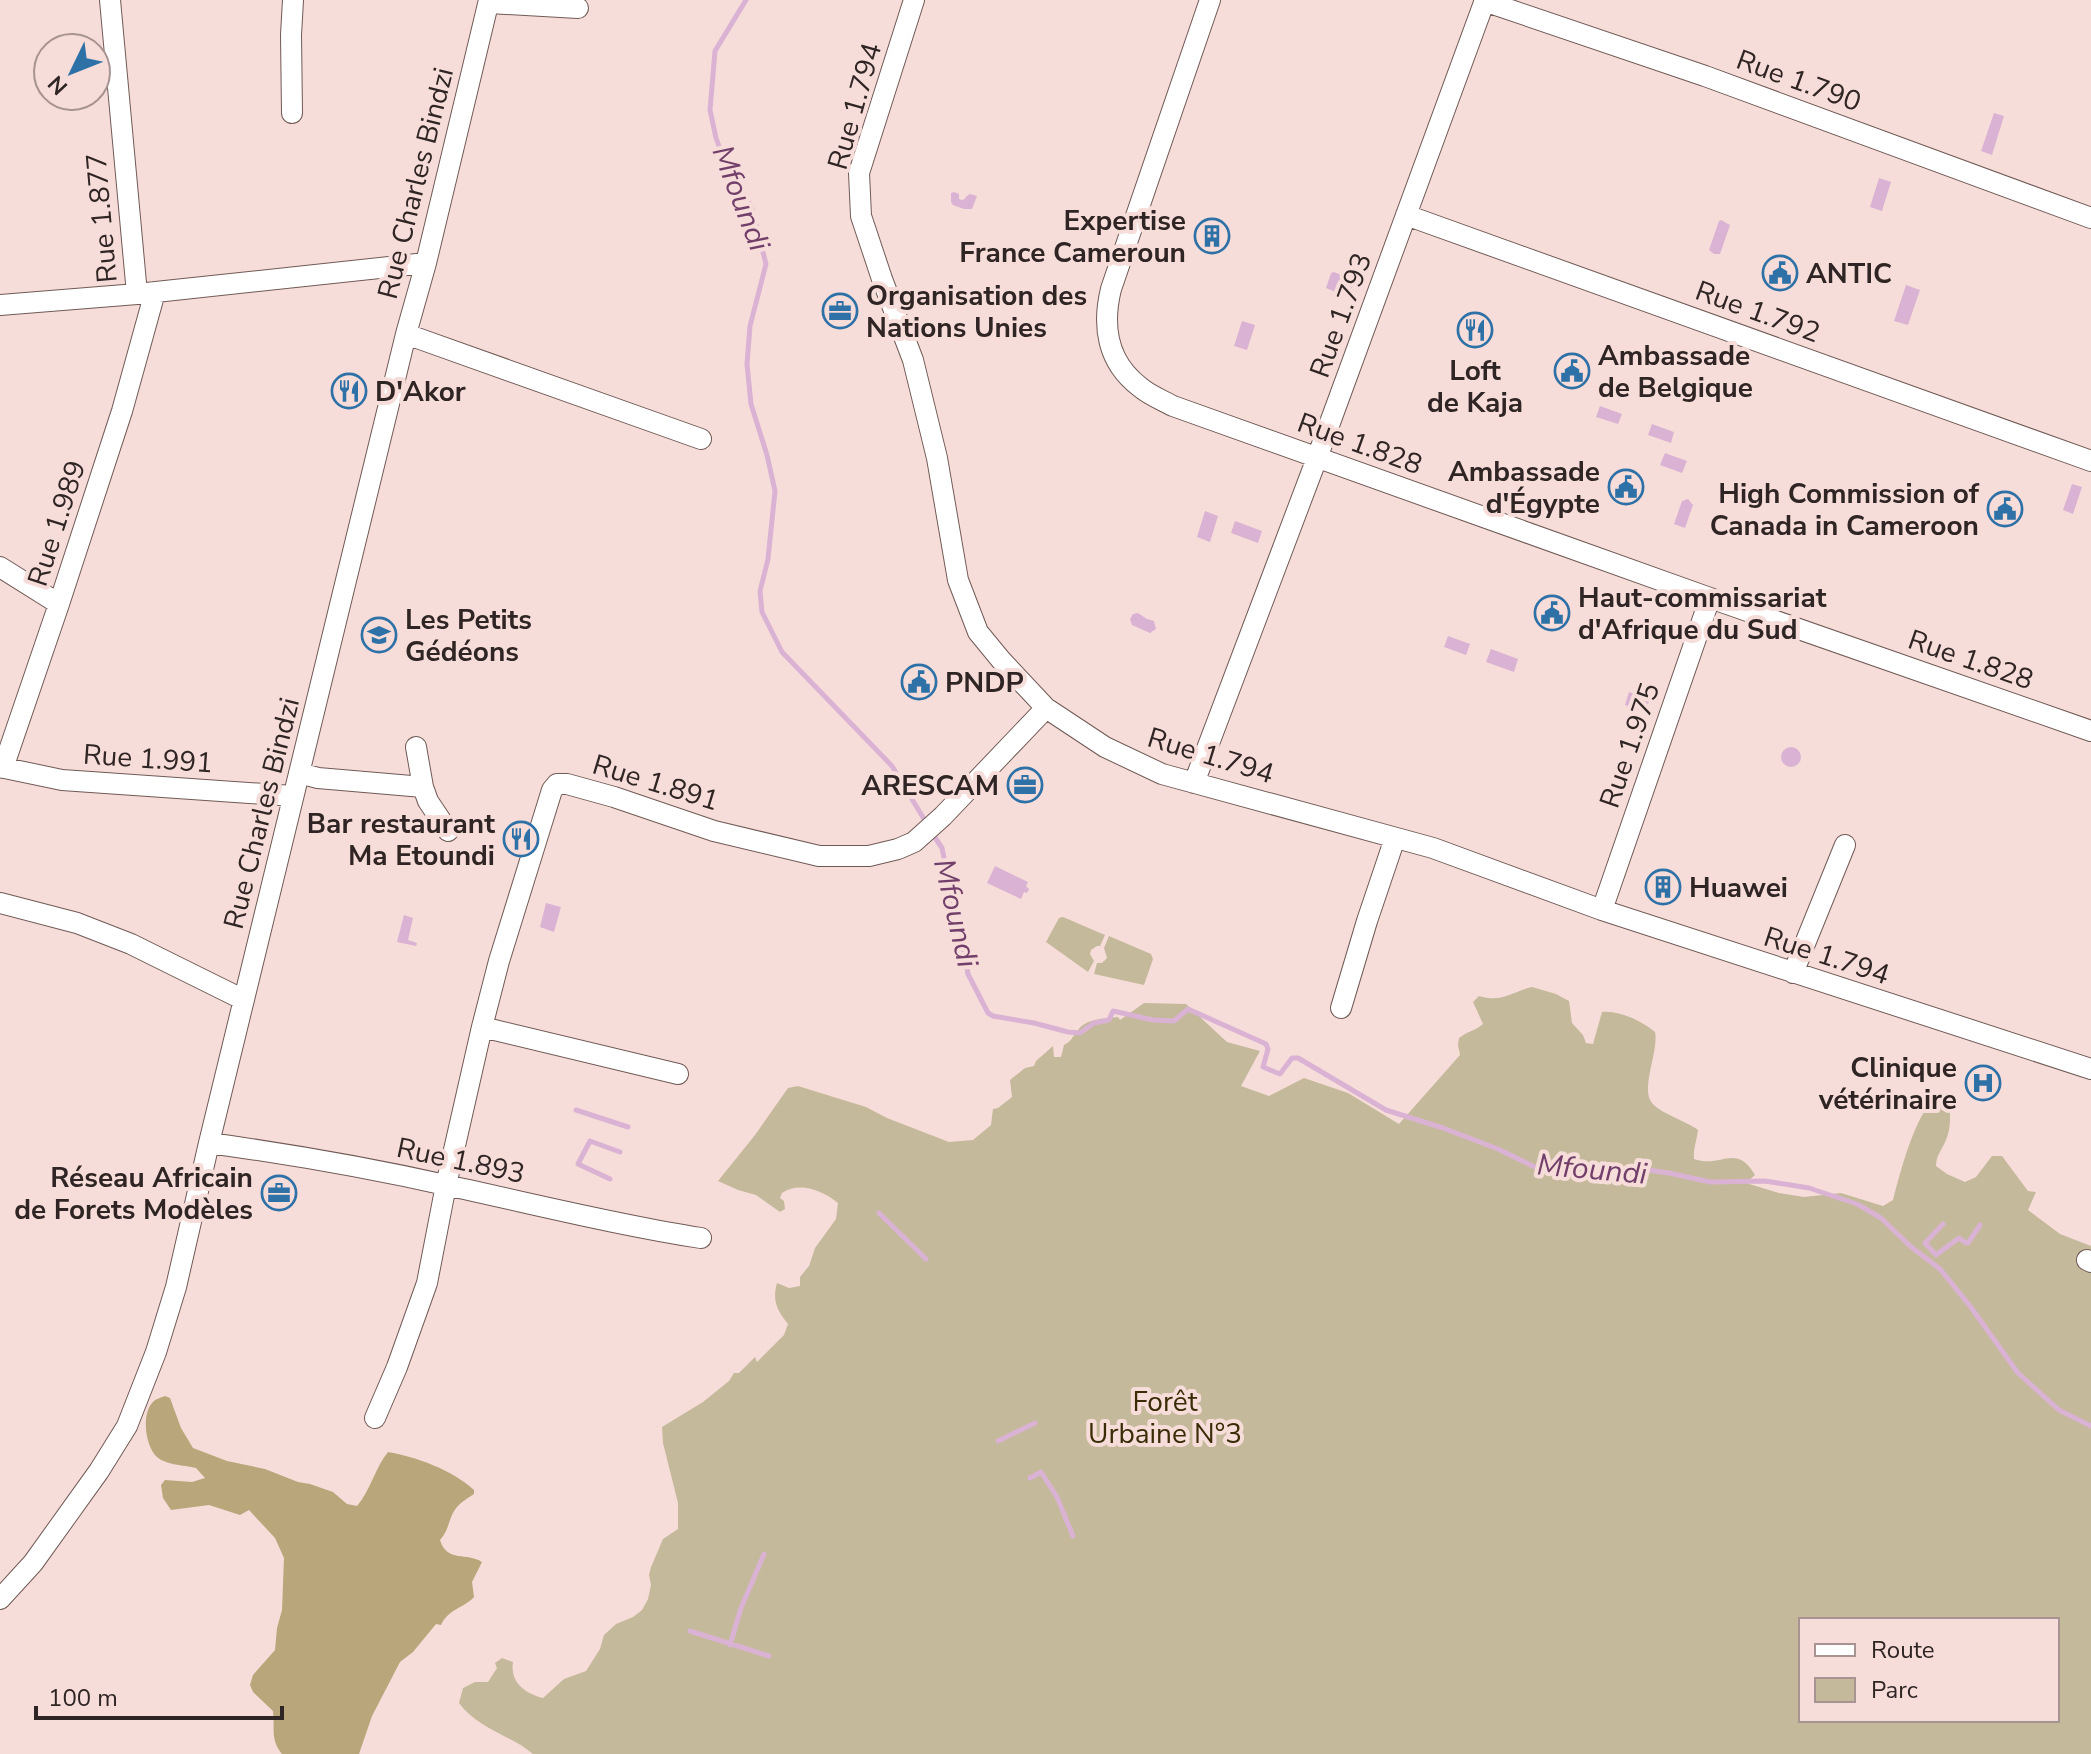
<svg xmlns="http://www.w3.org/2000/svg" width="2091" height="1754" viewBox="0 0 2091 1754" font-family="'Nunito Sans',sans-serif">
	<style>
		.green { fill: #c5b99c; fill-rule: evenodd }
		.forest { fill: #b9a67a }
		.water { fill: #dab2d3 }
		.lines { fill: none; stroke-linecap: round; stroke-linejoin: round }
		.stream { stroke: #dab2d3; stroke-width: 5 }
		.minor-casing { stroke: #705a56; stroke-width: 22 }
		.minor { stroke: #fff; stroke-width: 20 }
		.labels { text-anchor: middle; stroke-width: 8; stroke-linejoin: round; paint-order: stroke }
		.street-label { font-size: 28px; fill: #2f2524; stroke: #f7ddd9 }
		.poi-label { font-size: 28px; font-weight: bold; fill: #2f2524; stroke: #f7ddd9; text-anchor: start }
		.park-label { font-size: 28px; fill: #3a2c06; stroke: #f7ddd9 }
		.water-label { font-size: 30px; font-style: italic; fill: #713f6a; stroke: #f7ddd9 }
	</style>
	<rect width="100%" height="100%" fill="#f7ddd9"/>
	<path class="green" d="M1063 917 1105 935 1100 946H1097L1091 950 1090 954 1094 961 1088 972 1046 942 1059 918Z
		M1109 936 1151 954 1153 959 1144 985 1094 974 1097 963H1102L1107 958 1104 948Z
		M1532 987 1556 994 1569 1001 1572 1023 1583 1035 1586 1043 1593 1044 1602 1012C1619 1010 1642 1021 1655 1032 1659 1052 1640 1088 1652 1103 1660 1113 1686 1121 1698 1130 1697 1140 1693 1149 1694 1159 1721 1169 1736 1142 1755 1175L1746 1183 1779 1193 1804 1197 1841 1193 1883 1206 1893 1200C1900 1173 1915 1114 1936 1097L1944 1099 1950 1105C1950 1117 1951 1128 1946 1140 1942 1150 1936 1155 1936 1166L1947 1174 1965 1182 1976 1177 1992 1156H2002L2028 1191 2036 1192 2028 1210 2060 1234 2091 1246V1754H533C510 1735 477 1728 459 1703L463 1688 475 1682H488L497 1668 495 1663 502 1658 513 1662C510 1683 525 1693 543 1698L564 1679 586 1671 600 1649 604 1635 616 1624 633 1617 642 1610 648 1599 651 1585 649 1575 651 1567 663 1539 678 1529V1503L663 1443 662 1427 703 1402 729 1381 734 1373H739L755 1357 757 1362 784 1335 788 1324C777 1310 772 1301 777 1283L789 1288 800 1286V1277L809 1266 815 1248 836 1219 838 1203C823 1191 800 1181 782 1193L780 1198 784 1201 785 1209 780 1212 756 1195 738 1190 718 1181 755 1135 788 1088 798 1086 866 1107 887 1118 949 1142 973 1140 991 1125 993 1109 998 1108 1012 1097 1010 1080 1025 1068 1034 1066 1036 1061 1053 1046 1054 1057H1061L1064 1045C1072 1041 1072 1037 1078 1030 1087 1018 1104 1019 1118 1017L1120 1020 1144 1003 1186 1004 1227 1042 1260 1051 1241 1086 1269 1096 1304 1078 1348 1093 1399 1124 1460 1055 1458 1045 1459 1038C1468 1031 1475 1031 1483 1024L1473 1002 1479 996C1502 1003 1511 992 1532 987ZM1801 1620H2057V1720H1801Z"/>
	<path class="forest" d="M165 1396 170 1398 181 1428 193 1448 227 1461 265 1469 298 1482 310 1484 333 1492 347 1504 357 1506C370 1491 375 1468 388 1452 417 1457 452 1470 474 1490V1494C468 1498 461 1502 457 1507 448 1518 450 1529 440 1540 447 1563 467 1552 482 1562L472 1582 474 1597C464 1608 448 1609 441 1625L436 1624 413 1652 400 1662 372 1716 359 1754H282C270 1740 275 1728 273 1711L253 1692 250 1685 253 1675 275 1650 277 1628 282 1610 284 1558 275 1538 249 1510 240 1515 209 1505 171 1510 163 1498 161 1485 165 1480 192 1482 205 1478 196 1468C184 1465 163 1465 155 1455 145 1443 141 1412 154 1401 156 1399 162 1397 165 1396Z"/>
	<path class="water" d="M1994 113 2004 116 1992 155 1981 151Z
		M1879 178 1891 182 1882 211 1870 207Z
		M954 192 959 194V199C965 202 965 196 970 194L977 196 972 209H964L953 205 951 202V193Z
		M1721 220 1730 225 1720 254H1714L1709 250 1719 221Z
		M1334 272 1355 281 1348 297 1326 288 1331 273Z
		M1906 285 1920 290 1908 325 1894 321Z
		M1242 321 1255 325 1247 350 1234 346Z
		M1600 406 1622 414 1618 424 1596 417Z
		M1652 424 1674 432 1671 443 1648 435Z
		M1665 453 1687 461 1682 473 1660 465Z
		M2072 484 2082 487 2073 514 2063 510Z
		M1688 499 1693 505 1685 528 1674 524 1682 501Z
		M1205 511 1218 516 1210 542 1197 537Z
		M1235 521 1262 531 1258 543 1231 533Z
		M1138 613 1147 619 1154 621 1156 629 1150 633 1132 625 1130 619 1133 614Z
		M1448 636 1470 644 1466 655 1444 647Z
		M1491 649 1518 659 1514 672 1486 662Z
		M1629 692 1650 699 1645 712 1625 705Z
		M1781 757a10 10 0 1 1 20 0a10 10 0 1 1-20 0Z
		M995 866 1028 882 1026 886 1029 889 1027 893 1024 892 1021 899 987 883Z
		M546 903 561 907 554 932 540 927Z
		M404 915 413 918 408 940 417 943 416 946 397 942Z"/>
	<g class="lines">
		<path class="stream" d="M746 0 715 51 710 110 716 138 730 176 741 188 752 209 766 264 750 326 747 364 751 404 767 455 775 491 768 559 760 591 762 612 782 652 892 766 927 824
			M932 833 942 848 968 974 988 1013 993 1016 1034 1023 1068 1032 1080 1033 1094 1023 1109 1020 1113 1011 1153 1020 1174 1021 1188 1009 1266 1044 1268 1049 1263 1067 1280 1074 1292 1058H1298L1386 1110 1443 1128 1498 1149 1537 1168 1566 1162 1605 1170 1633 1168 1669 1173 1710 1182 1765 1181 1809 1188 1857 1204 1881 1218 1910 1246 1940 1269 1970 1306 2018 1373 2059 1410 2091 1426
			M576 1110 628 1127
			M610 1179 578 1164 590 1141 620 1152
			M879 1213 926 1259
			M1943 1224 1925 1243 1936 1255 1959 1238 1966 1243H1968L1980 1225
			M998 1441 1035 1423
			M1030 1478 1041 1472 1057 1497 1073 1536
			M690 1631 769 1656
			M730 1645 741 1608 764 1554"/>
		<g class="minor-casing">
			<path id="minor" d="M110 0 137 294
				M914 0 859 173 861 216 882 279 913 360 937 458 958 580 978 632 1001 660 1046 708 1105 747 1162 774 1433 848 1602 910 2091 1069
				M1210 0 1111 289C1102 326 1107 362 1140 387 1149 395 1162 400 1173 406L1710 598 2091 731
				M1484 1 1705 76 2091 218
				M489 3 578 8
				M292 113 291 35 293 0
				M1406 215 2091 461
				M0 305 137 294 426 263
				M406 334 701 439
				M0 567 59 604
				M416 747 423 787 428 801 448 831
				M0 767 62 780 293 796
				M3 768 59 604 122 411 155 292
				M299 773 318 778 423 787
				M1194 783 1317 458 1485 0
				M0 903 77 923 131 944 244 1000
				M1602 910 1710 598
				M1793 973 1845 845
				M1341 1008 1367 921 1395 838
				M482 1027 678 1074
				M209 1143C289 1154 370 1168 450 1186 534 1204 617 1225 701 1238
				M2087 1260 2091 1262
				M375 1418 397 1367 427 1283 446 1185 482 1027 499 961 552 790 557 784H567L614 797 714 831 819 856H869L898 849 914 842 943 816 1046 708
				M0 1599 33 1563 99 1471 127 1426 156 1352 176 1287 209 1143 406 334 426 263 489 0"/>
		</g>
		<use href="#minor" class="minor"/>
	</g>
	<defs>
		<g id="building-ring" transform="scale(1.8)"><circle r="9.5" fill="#f7ddd9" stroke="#2e71a7" stroke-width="1.5"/><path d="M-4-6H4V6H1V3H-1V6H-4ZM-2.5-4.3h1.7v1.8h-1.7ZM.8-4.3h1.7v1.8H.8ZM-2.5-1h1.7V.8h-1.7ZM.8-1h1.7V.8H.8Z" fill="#2e71a7"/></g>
		<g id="civic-ring" transform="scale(1.8)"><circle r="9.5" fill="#f7ddd9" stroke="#2e71a7" stroke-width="1.5"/><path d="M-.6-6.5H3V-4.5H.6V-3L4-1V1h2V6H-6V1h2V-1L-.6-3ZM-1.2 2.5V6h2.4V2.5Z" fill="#2e71a7"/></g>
		<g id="office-ring" transform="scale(1.8)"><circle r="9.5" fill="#f7ddd9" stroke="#2e71a7" stroke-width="1.5"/><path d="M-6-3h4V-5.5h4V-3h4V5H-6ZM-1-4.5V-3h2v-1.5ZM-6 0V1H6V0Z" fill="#2e71a7"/></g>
		<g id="restaurant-ring" transform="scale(1.8)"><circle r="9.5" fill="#f7ddd9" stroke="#2e71a7" stroke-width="1.5"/><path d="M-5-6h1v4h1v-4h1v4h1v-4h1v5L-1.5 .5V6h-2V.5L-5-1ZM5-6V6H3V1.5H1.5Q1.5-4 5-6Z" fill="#2e71a7"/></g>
		<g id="school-ring" transform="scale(1.8)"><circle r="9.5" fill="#f7ddd9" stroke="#2e71a7" stroke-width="1.5"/><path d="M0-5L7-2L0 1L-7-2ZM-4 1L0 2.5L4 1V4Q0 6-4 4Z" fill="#2e71a7"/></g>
		<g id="hospital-ring" transform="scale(1.8)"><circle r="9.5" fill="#f7ddd9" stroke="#2e71a7" stroke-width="1.5"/><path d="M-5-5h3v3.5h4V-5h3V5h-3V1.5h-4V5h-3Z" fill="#2e71a7"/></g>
	</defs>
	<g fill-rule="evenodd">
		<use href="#building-ring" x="1212" y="236"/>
		<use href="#civic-ring" x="1780" y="273"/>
		<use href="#office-ring" x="840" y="311"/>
		<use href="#restaurant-ring" x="1475" y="330"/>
		<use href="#civic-ring" x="1572" y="371"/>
		<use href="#restaurant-ring" x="349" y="391"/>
		<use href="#civic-ring" x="1626" y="487"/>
		<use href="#civic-ring" x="2005" y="509"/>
		<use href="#civic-ring" x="1552" y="613"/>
		<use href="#school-ring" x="379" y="635"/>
		<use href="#civic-ring" x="919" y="682"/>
		<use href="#office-ring" x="1025" y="785"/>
		<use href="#restaurant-ring" x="521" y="839"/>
		<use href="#building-ring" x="1663" y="887"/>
		<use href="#hospital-ring" x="1983" y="1083"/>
		<use href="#office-ring" x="279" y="1193"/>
	</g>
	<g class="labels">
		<g class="street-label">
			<text transform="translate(1799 80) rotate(20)" y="10">Rue 1.790</text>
			<text transform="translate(854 106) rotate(-74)" y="10">Rue 1.794</text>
			<text transform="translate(415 183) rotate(-76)" y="10">Rue Charles Bindzi</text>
			<text transform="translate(101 218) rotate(-95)" y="10">Rue 1.877</text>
			<text transform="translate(1758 311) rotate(20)" y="10">Rue 1.792</text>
			<text transform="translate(1340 315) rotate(-70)" y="10">Rue 1.793</text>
			<text transform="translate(1360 443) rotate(20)" y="10">Rue 1.828</text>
			<text transform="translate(56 523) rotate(-72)" y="10">Rue 1.989</text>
			<text transform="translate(1971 659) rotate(19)" y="10">Rue 1.828</text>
			<text transform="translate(1629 745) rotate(-71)" y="10">Rue 1.975</text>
			<text transform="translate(1211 755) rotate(17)" y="10">Rue 1.794</text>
			<text transform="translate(148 758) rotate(4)" y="10">Rue 1.991</text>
			<text transform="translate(656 782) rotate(17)" y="10">Rue 1.891</text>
			<text transform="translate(261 813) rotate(-76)" y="10">Rue Charles Bindzi</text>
			<text transform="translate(1827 955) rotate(18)" y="10">Rue 1.794</text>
			<text transform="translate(461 1160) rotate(12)" y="10">Rue 1.893</text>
		</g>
		<g class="poi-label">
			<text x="1186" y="230" text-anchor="end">Expertise<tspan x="1186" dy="32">France Cameroun</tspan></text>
			<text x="1806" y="283">ANTIC</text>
			<text x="866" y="305">Organisation des<tspan x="866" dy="32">Nations Unies</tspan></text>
			<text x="1598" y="365">Ambassade<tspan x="1598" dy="32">de Belgique</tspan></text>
			<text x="1475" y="380" text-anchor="middle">Loft<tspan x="1475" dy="32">de Kaja</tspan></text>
			<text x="375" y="401">D'Akor</text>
			<text x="1600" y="481" text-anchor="end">Ambassade<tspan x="1600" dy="32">d'Égypte</tspan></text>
			<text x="1979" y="503" text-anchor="end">High Commission of<tspan x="1979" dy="32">Canada in Cameroon</tspan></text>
			<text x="1578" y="607">Haut-commissariat<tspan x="1578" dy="32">d'Afrique du Sud</tspan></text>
			<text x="405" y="629">Les Petits<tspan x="405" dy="32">Gédéons</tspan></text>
			<text x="945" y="692">PNDP</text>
			<text x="999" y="795" text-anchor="end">ARESCAM</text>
			<text x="495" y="833" text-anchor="end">Bar restaurant<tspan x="495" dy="32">Ma Etoundi</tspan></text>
			<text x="1689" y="897">Huawei</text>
			<text x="1957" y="1077" text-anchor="end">Clinique<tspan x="1957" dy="32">vétérinaire</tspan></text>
			<text x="253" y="1187" text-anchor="end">Réseau Africain<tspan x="253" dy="32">de Forets Modèles</tspan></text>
		</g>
		<g class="park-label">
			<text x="1165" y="1411">Forêt<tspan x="1165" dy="32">Urbaine N°3</tspan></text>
		</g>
		<g class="water-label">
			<text transform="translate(741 198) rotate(69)" y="10">Mfoundi</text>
			<text transform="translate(956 913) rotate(77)" y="10">Mfoundi</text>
			<text transform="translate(1592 1169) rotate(5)" y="10">Mfoundi</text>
		</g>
	</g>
	<rect x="1799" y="1618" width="260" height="104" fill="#f7ddd9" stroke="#a79391" stroke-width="2"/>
	<rect x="1815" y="1644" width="40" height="12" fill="#ffffff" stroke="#a79391" stroke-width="2"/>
	<text x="1871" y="1658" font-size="24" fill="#2f2524">Route</text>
	<rect x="1815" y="1678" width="40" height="24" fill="#c5b99c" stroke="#a79391" stroke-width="2"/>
	<text x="1871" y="1698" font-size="24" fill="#2f2524">Parc</text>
	<g transform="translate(72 72) rotate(227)"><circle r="38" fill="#f7ddd9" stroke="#a79391" stroke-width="2"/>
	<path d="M0-6L14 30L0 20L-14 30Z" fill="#2e71a7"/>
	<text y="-12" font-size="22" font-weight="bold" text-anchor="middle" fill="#2f2524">N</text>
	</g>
	<path d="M36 1706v12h246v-12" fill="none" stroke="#2f2524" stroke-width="4"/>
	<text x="48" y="1706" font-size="24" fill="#2f2524" stroke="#f7ddd9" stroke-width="6" paint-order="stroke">100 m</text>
</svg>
